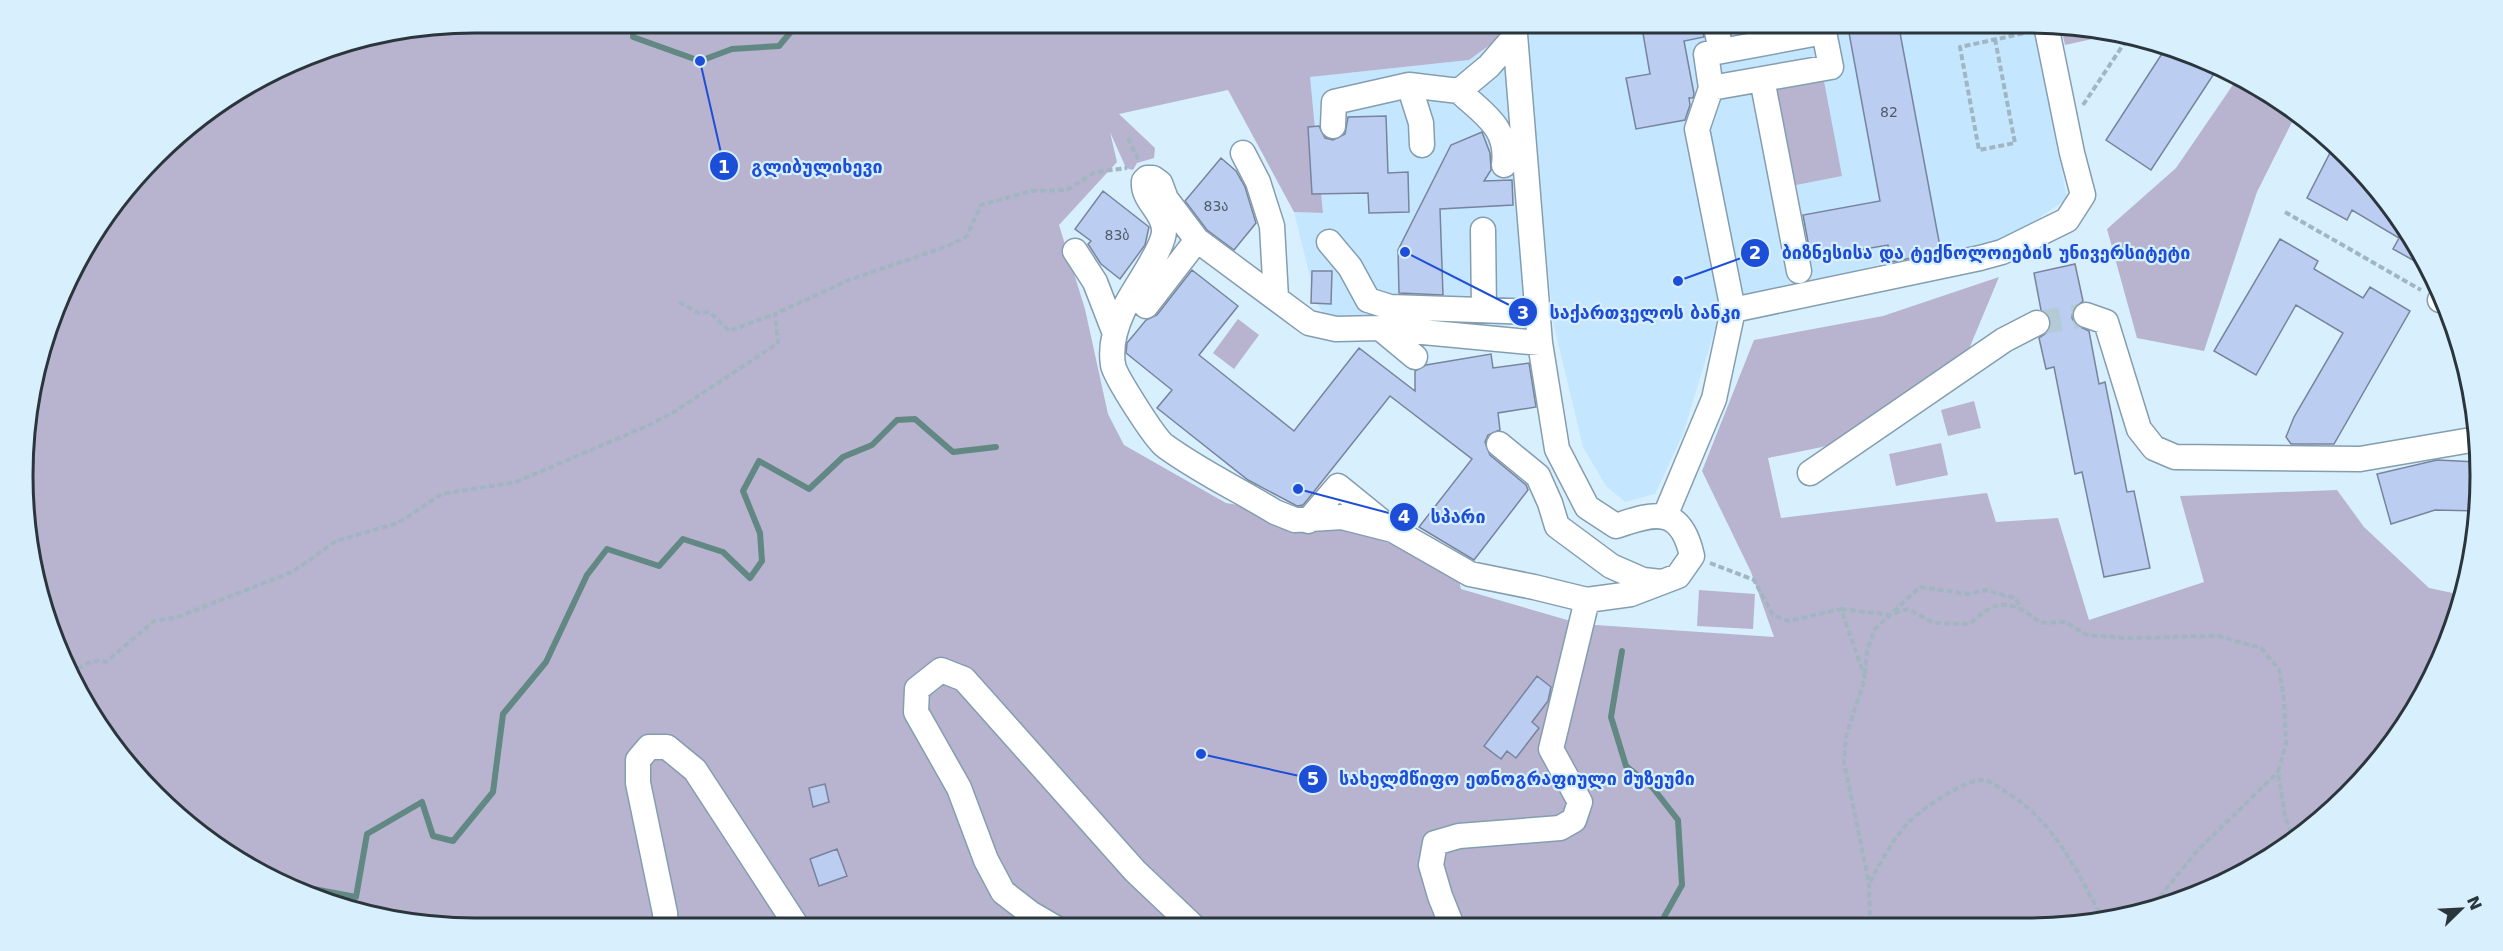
<svg xmlns="http://www.w3.org/2000/svg" width="2503" height="951" viewBox="0 0 2503 951" font-family="'DejaVu Sans','Noto Sans Georgian',sans-serif">
	<style>
		.built { fill: #c4e7ff }
		.green { fill: #b8b4d0 }
		.lines { fill: none; stroke-linecap: round; stroke-linejoin: round }
		.stream { stroke: #628884; stroke-width: 6 }
		.building { fill: #bccdf2; stroke: #78849c; stroke-width: 1.5 }
		.minor-tunnel { stroke: #b5cad7; stroke-width: 24; stroke-dasharray: 24 12; stroke-linecap: butt }
		.minor-casing { stroke: #849eaf; stroke-width: 27 }
		.path { stroke: #a2b6c2; stroke-width: 4; stroke-dasharray: 6 3; stroke-linecap: butt }
		.minor { stroke: #fff; stroke-width: 24 }
		.labels { text-anchor: middle; stroke-width: 4.5; stroke-linejoin: round; paint-order: stroke }
		.number-label { font-size: 14px; fill: #4e5b6a }
		.rim { fill: none; stroke: #2a353c; stroke-width: 3 }
		.leader { fill: none; stroke: #1d4ed8; stroke-width: 2 }
		.callout-dot { fill: #1d4ed8; stroke: #d8effe; stroke-width: 2 }
		.mark-label { font-size: 18px; text-anchor: middle; font-weight: bold; fill: #fff }
		.callout-label { font-size: 18px; text-anchor: middle; font-weight: bold; fill: #1d4ed8; stroke: #d8effe; stroke-width: 4.5; stroke-linejoin: round; paint-order: stroke }
	</style>
	<rect width="100%" height="100%" fill="#d8effe"/>
	<path class="built" d="M2027 22 2035 24 2067 199 2020 231 1989 245 1891 262 1724 300 1683 434 1655 494 1625 502 1606 486 1583 447 1553 322 1527 51 1526 23Z
		M1502 36 1529 324 1363 335 1329 321 1316 302 1294 212 1323 213 1309 77 1469 60Z"/>
	<path class="green" d="M476 23H1502V36L1469 60 1310 77 1323 213 1294 212 1228 90 1119 114 1155 148 1154 158 1137 163 1133 170 1126 168 1110 132 1117 162 1059 225 1085 309 1108 414 1124 445 1226 503 1256 508 1362 534 1412 551 1458 577 1461 589 1581 624 1774 637 1751 572 1702 471 1754 340 1883 316 1999 277 1969 349 1827 446 1768 458 1781 518 1987 493 1996 522 2058 518 2089 620 2204 582 2180 496 2337 490 2364 527 2429 588 2462 595 2463 598 2420 702 2326 816 2228 882 2087 925 476 928 358 913 275 882 200 835 99 727 57 649 31 564 26 416 46 330 83 249 177 135 249 83 330 47Z
		M2061 27 2105 33 2106 36 2065 45Z
		M1823 76 1842 176 1791 186 1771 85Z
		M2239 76 2297 112 2257 192 2204 351 2137 338 2107 229 2176 168Z
		M1238 319 1259 335 1234 369 1213 353Z
		M1974 401 1981 428 1948 436 1941 410Z
		M1941 443 1948 475 1896 486 1889 454Z
		M1699 590 1755 594 1753 629 1697 626Z"/>
	<g class="lines">
		<path class="stream" d="M634 22 633 37 700 61 732 49 779 46 799 22
			M1622 651 1611 717 1626 766 1653 788 1678 820 1682 885 1659 926
			M284 885 287 884 356 897 367 834 422 802 433 836 453 841 493 792 503 714 546 662 587 575 607 549 659 566 683 539 723 552 750 578 762 561 760 533 743 491 759 461 809 489 843 457 872 445 897 420 915 419 953 452 996 447"/>
	</g>
	<path class="building" d="M1641 22H1701L1704 37 1684 41 1694 94 1693 98H1689L1690 105 1685 120 1636 129 1626 78 1650 74Z
		M1847 22H1898L1941 252 1891 262 1888 245 1811 258 1803 215 1880 201Z
		M2167 46 2219 66 2151 170 2106 140Z
		M1386 116 1388 173 1408 172 1409 212 1369 213 1368 193 1312 194 1308 127 1319 126 1325 138 1333 140 1345 134 1348 117Z
		M1482 132 1490 153 1491 170 1484 181 1512 180 1513 205 1440 209 1443 295 1399 293 1398 250 1451 145Z
		M2334 145 2368 177 2420 249 2429 269 2393 249 2399 238 2352 210 2347 220 2307 198Z
		M1221 158 1236 171 1245 187 1256 223 1234 250 1207 230 1185 201Z
		M1103 191 1149 227 1145 245 1120 279 1101 264 1088 244 1091 241 1075 229Z
		M2280 239 2318 261 2314 269 2363 298 2370 287 2410 311 2334 444H2291L2286 437 2294 417 2343 333 2296 305 2256 375 2214 351Z
		M2075 264 2083 301 2073 310 2072 318 2076 325 2089 331 2099 384 2105 382 2127 492 2134 491 2150 568 2104 577 2082 472 2075 474 2054 367 2046 369 2039 338 2049 331 2051 323 2049 316 2041 310 2034 273Z
		M1192 270 1238 306 1199 355 1294 431 1359 348 1415 391V371L1426 365 1491 354 1493 368 1529 363 1536 407 1498 413 1500 430 1488 435 1485 442 1490 455 1526 485 1528 490 1474 560 1419 527 1472 459 1390 396 1308 499 1303 505 1297 506 1248 480 1157 408 1172 390 1126 353 1127 343 1146 320 1157 315Z
		M1312 271H1332L1331 304 1311 303Z
		M2437 460 2478 462 2479 511 2435 510 2391 524 2377 474Z
		M1537 676 1551 687 1548 701 1532 722 1539 728 1516 758 1507 751 1501 759 1484 746Z
		M825 784 829 802 813 807 809 788Z
		M837 849 847 876 819 886 810 859Z"/>
	<g class="lines">
		<path class="minor-tunnel" d="M2037 323 2086 315"/>
		<g class="minor-casing">
			<path id="minor" d="M1514 22 1540 343 1557 449 1587 507 1616 526C1656 512 1681 506 1692 556L1678 576 1631 594 1587 600 1534 587 1470 574 1393 530 1342 517 1295 520 1275 512C1239 490 1199 471 1165 446 1155 439 1115 376 1113 365 1110 346 1115 328 1123 311 1131 292 1165 248 1164 230 1164 211 1142 201 1144 181L1147 178H1153L1160 183 1166 199 1197 240 1309 323 1336 329 1380 328 1540 343
				M1715 22 1721 51
				M1762 79 1799 271
				M1409 85 1421 123 1422 145
				M1459 91C1483 114 1509 127 1504 165
				M1333 126 1334 102 1409 85 1459 91 1489 66 1515 36
				M1243 153 1258 182 1272 226 1276 298
				M1483 230 1484 310
				M1329 242 1350 267 1368 300 1390 307 1537 312
				M1075 251 1095 282 1114 331
				M2440 300 2442 297
				M1146 306 1197 240
				M1733 310 1980 258 2002 252 2067 220 2083 195 2072 153 2046 25
				M2086 315 2106 322 2139 429 2154 448 2175 457 2360 459 2477 439
				M1380 328 1415 357
				M1499 444 1538 476 1550 503 1557 526 1611 566 1643 580 1661 582
				M1810 473 2004 340 2037 323
				M1665 516 1714 399 1733 310 1697 129 1711 88 1706 54 1824 32 1831 67 1711 88
				M1308 521 1338 486 1386 525
				M1452 926 1440 896 1431 865 1435 843 1459 836 1560 828 1574 820 1580 802 1551 749 1587 600
				M1054 927 1030 913 1003 892 986 860 959 788 916 712 917 689 941 670 964 679 1135 871 1194 927
				M666 928 665 913 638 783V760L649 747H667L695 770 798 928"/>
		</g>
		<path class="path" d="M1995 39 2015 143 1979 150 1960 47 2025 33
			M2083 105 2129 36
			M1128 138 1139 161
			M2285 212 2421 290
			M679 302 699 313 710 312 729 331 775 314
			M1710 563 1754 580 1773 615 1788 621 1841 609 1865 678 1846 736 1844 762 1869 883 1870 925
			M1841 609 1890 615 1908 609 1934 623 1970 624C1998 597 2011 600 2041 623L2065 622 2087 635 2126 638 2218 636 2261 648 2279 669 2284 700 2286 743 2278 772 2285 816 2293 838
			M70 674C81 667 93 657 106 662L154 621 178 617 294 571 336 541 398 523 442 494 516 482 647 426 674 412 778 343 775 314 849 280 948 246 967 236 981 205 1031 191 1067 190 1095 172 1127 168
			M1865 674 1867 651 1875 629 1920 587 1968 594 1985 590 2015 598 2021 608
			M1870 882C1881 862 1893 838 1910 821 1923 808 1967 778 1984 780 1991 781 1999 788 2004 791 2053 819 2078 872 2103 920
			M2154 904 2197 851 2278 772"/>
		<use href="#minor" class="minor"/>
	</g>
	<g class="labels">
		<g class="number-label">
			<text x="1889" y="117">82</text>
			<text x="1216" y="211">83ა</text>
			<text x="1117" y="240">83ბ</text>
		</g>
	</g>
	<path d="M0 0H2503V951H0ZM475 33H2028A442 442 0 0 1 2470 475V476A442 442 0 0 1 2028 918H475A442 442 0 0 1 33 476V475A442 442 0 0 1 475 33Z" fill="#d8effe" fill-rule="evenodd"/>
	<path class="rim" d="M475 33H2028A442 442 0 0 1 2470 475V476A442 442 0 0 1 2028 918H475A442 442 0 0 1 33 476V475A442 442 0 0 1 475 33Z"/>
	<path class="leader" d="M700 61L724 166M1678 281L1755 253M1405 252L1523 312M1298 489L1404 517M1201 754L1313 779"/>
	<g class="callout-dot">
		<circle cx="700" cy="61" r="6"/>
		<circle cx="1678" cy="281" r="6"/>
		<circle cx="1405" cy="252" r="6"/>
		<circle cx="1298" cy="489" r="6"/>
		<circle cx="1201" cy="754" r="6"/>
		<circle cx="724" cy="166" r="15"/>
		<circle cx="1755" cy="253" r="15"/>
		<circle cx="1523" cy="312" r="15"/>
		<circle cx="1404" cy="517" r="15"/>
		<circle cx="1313" cy="779" r="15"/>
	</g>
	<g class="mark-label">
		<text x="724" y="173">1</text>
		<text x="1755" y="259">2</text>
		<text x="1523" y="319">3</text>
		<text x="1404" y="523">4</text>
		<text x="1313" y="785">5</text>
	</g>
	<g class="callout-label">
		<text x="817" y="173">გლიბულიხევი</text>
		<text x="1986" y="259">ბიზნესისა და ტექნოლოიების უნივერსიტეტი</text>
		<text x="1645" y="319">საქართველოს ბანკი</text>
		<text x="1458" y="523">სპარი</text>
		<text x="1517" y="785">სახელმწიფო ეთნოგრაფიული მუზეუმი</text>
	</g>
	<g transform="translate(2461 909) rotate(66)" stroke="#d8effe" stroke-width="4.5" paint-order="stroke">
	<path d="M0-4.5L10 22L0 15L-10 22Z" fill="#2a353c"/>
	<text y="-9" font-size="16" font-weight="bold" text-anchor="middle" fill="#2a353c">N</text>
	</g>
</svg>
